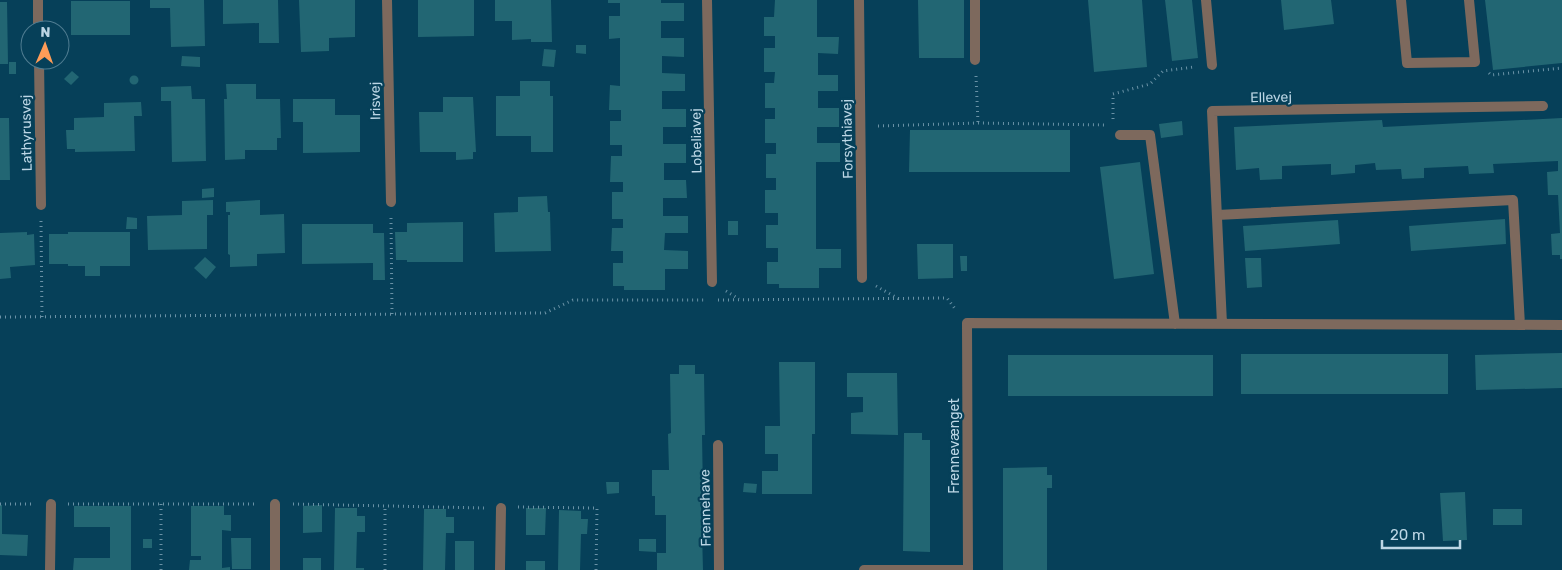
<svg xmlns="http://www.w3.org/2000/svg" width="1562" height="570" viewBox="0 0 1562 570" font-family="Rubik,sans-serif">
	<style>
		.building { fill: #226673 }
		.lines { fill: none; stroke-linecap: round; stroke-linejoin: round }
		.path { stroke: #6a92a6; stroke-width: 3; stroke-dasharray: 1 4; stroke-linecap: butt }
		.service { stroke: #7d695d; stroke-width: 10 }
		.minor { stroke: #7d695d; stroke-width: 10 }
		.labels { text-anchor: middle; stroke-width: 4.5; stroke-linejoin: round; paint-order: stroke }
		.street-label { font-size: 14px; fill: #bcd6e5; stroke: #064059 }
	</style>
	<rect width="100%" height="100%" fill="#064059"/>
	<path class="building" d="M150 0H204L205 46 171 47 170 8H150Z
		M223 0H278L279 43H259V23L223 24Z
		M299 0H355V37L329 38V51L301 52Z
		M418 0H474V36L418 37Z
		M495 0H551L552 42H531V39L512 40V21H495Z
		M608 0H661V3H684V21H661V38H684V57L662 56V73L685 74V91H662V109H686V127H663V144H686V163H664V180H686L687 198H663V216H688V233H665L664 250 688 251V269H665V290H624V286H613V263H623V251H611L612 228H623V219H612V192H623V182H610L611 156H622V145H610V121H621V110H609L610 85 620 86V38L609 39V16H620V3H608Z
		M775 0H817V37H839L838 54 818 53V75H838V91H818V108H839V127H817V143H840V162H816V249H841V268H819V288H779V284H767V262H778V248H766V225H778V213H765V190H776V178H766V154H776V143H765V119H775V108H765V83H774L775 72H764V48H775V36H764V17H774Z
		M918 0H964V58H919Z
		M1088 0H1142L1147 67 1094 72Z
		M1165 0H1192L1198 58 1172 61Z
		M1281 0H1331L1334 24 1284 30Z
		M1485 0H1562V63L1493 70Z
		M71 1H130V35H71Z
		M0 2H7L8 64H0Z
		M576 45H586V54L576 53Z
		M544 49 556 50 554 67 542 66Z
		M182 56 200 57V67L181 66Z
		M9 62H16V74H9Z
		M72 71 79 77 71 85 64 79Z
		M129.5 80a4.5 4.5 0 1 1 9 0a4.5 4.5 0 1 1-9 0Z
		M520 81H550V96H553V152H531V136H496V96H520Z
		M226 84H256V99H280L281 138H277V150H245V159L225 160 224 99H227Z
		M191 86 192 99H205L206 161 172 162 171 101H161V87Z
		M443 97H473L476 152H473V159L456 160V152H420L419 112H443Z
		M293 99H335V115H360V152L303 153V122H293Z
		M141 102 142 116H134L135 151 75 152V149H67L66 130H74V118L104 117V103Z
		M0 118H9L10 180H0Z
		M1562 118V259H1560V255H1552L1551 234 1560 233 1558 195H1548L1547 172 1558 171V161L1493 164 1494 173 1469 174 1468 166 1424 168V178L1402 179 1401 169 1376 170 1375 163 1355 165V173L1331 175V164L1282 166V179L1260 180 1259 168 1236 170 1234 127 1382 120 1383 127Z
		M1182 121 1183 135 1161 138 1159 124Z
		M910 130H1070V172H909Z
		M1140 162 1154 274 1114 279 1100 167Z
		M214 188V197L202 198V189Z
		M547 196 548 212H550L551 251 495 252 494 213 518 212V197Z
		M213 200V215H207V249L148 250 147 216 182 215V201Z
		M260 200V215L284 214 285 253 257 254V266L230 267V255L228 254V215H230V212H226V202Z
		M127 217 137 218V229H126Z
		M1505 219 1506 244 1411 251 1409 226Z
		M1338 220 1340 244 1245 251 1243 226Z
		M728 221H738V235H728Z
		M463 222V262H407V260H396L395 232H407V223Z
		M302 224H373V233H384L385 280H373V263L302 264Z
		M27 232V235L34 234 35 265 10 267 11 278 0 279V233Z
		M68 232H130V266H100V276H85V266H68V264H49V234H68Z
		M917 244H953V278L918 279Z
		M960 256H967V271H961Z
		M205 257 216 267 206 279 194 268Z
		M1245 258H1261L1262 287 1247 288Z
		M1562 353V388L1476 390 1475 355Z
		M1241 354H1448V394H1241Z
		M1008 355H1213V396H1008Z
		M779 362H815V434H812V494H762V471H778V454H765V426H780Z
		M679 365H695V374H704L705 435H702L703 494H701L703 570H657V553H666V515H655V496H652V470H669L668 434 671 433 670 374H679Z
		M847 373H897L898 435 851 434V413L863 412V397H847Z
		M904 433H922V440H930V552L903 551Z
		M1047 467V475H1052V488H1047V570H1003V468Z
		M606 482H619V493L607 494Z
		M744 483 757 484 756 493 743 492Z
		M1465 492 1467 540 1443 541 1440 493Z
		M0 505H2V534L28 535 27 556 0 555Z
		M322 505V532L303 533V506Z
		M74 506H131V570H73L74 558H110V527H74Z
		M191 506H224V515H231V531L222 530V568L230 567V570H189L190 560H201V556H191Z
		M335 508H357V516H365V532H357L356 568H364V570H334Z
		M526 508H546L545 535H526Z
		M424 509H446V517H454V533H446L445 570H423Z
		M1493 509H1522V525H1493Z
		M559 510 581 511V519H588L587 534H581L580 570H558Z
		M231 538H251V569H232Z
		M143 539H152V548H143Z
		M639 539H656V552L639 551Z
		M455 541H474V570H455Z
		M303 558H321V570H303Z
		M526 561H545V570H526Z"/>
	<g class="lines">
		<path class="path" d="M1489 73 1491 75 1562 68
			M976 76 978 123
			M1113 119V94L1150 84 1163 71 1194 67
			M878 126 978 123 1107 125
			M391 218 392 314
			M41 221 42 317
			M876 286 899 299
			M726 291 739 299
			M718 300 947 298 956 310
			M0 317 545 313 573 300H707
			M0 504H34
			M68 504H257
			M293 504 484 508
			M518 507 597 508 596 570
			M161 570V503
			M385 570V507"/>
		<path class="service" d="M1401 0 1407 63 1475 62 1469 0
			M1217 215 1513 200 1520 325"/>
		<path class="minor" d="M38 0V30
			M387 0 391 202
			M707 0 712 282
			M859 0 862 278
			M975 0V60
			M1206 0 1212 65
			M39 60 41 205
			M1120 135H1150L1175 324
			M1222 324 1212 111 1543 106
			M718 445 719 570
			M50 570 51 504
			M275 570V504
			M500 570 501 508
			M864 570H968
			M968 570 967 323 1562 325"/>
	</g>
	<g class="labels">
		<g class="street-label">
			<text transform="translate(1271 97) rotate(-1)" y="5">Ellevej</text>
			<text transform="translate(375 101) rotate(-91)" y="5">Irisvej</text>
			<text transform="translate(26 133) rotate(-91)" y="5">Lathyrusvej</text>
			<text transform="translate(847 139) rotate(-91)" y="5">Forsythiavej</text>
			<text transform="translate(696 141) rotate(-91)" y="5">Lobeliavej</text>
			<text transform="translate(954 446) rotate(-90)" y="5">Frennevænget</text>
			<text transform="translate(705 508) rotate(-91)" y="5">Frennehave</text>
		</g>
	</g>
	<g transform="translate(45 45) rotate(2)"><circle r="24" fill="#064059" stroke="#4f7c91"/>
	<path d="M0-4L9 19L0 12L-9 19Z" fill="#fe9c58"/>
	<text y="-8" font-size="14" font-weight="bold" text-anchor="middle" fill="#bcd6e5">N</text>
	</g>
	<path d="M1382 540v8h78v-8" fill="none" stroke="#bcd6e5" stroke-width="2.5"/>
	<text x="1390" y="540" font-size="15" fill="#bcd6e5" stroke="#064059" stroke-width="4" paint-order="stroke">20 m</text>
</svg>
